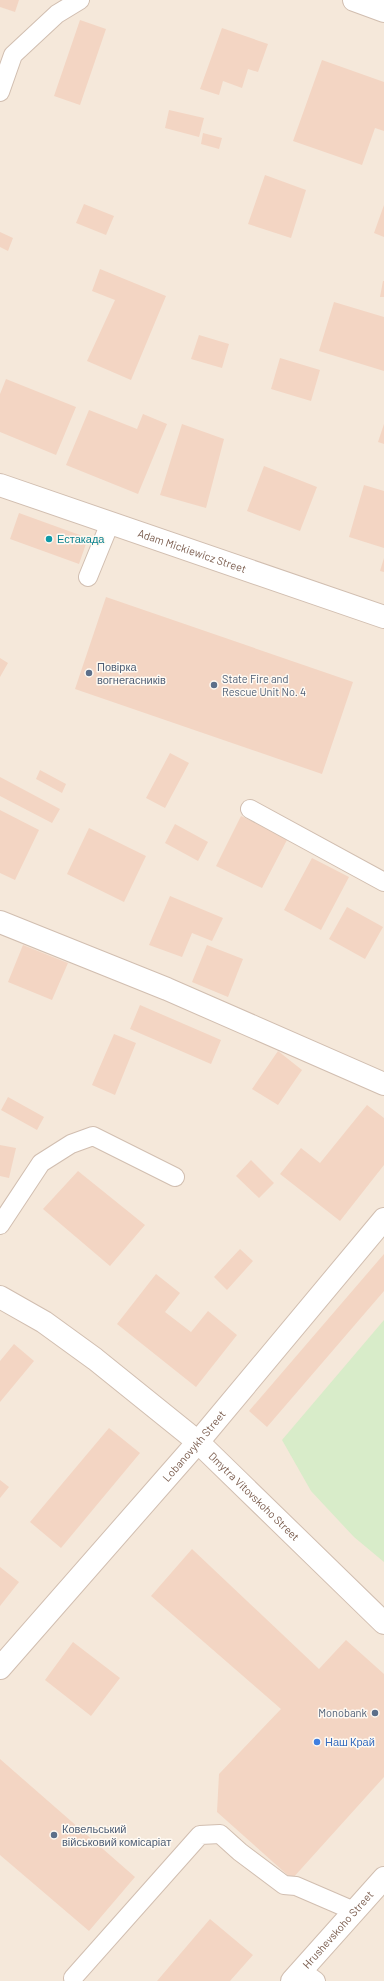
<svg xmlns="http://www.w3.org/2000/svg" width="384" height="1981" viewBox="0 0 384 1981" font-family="Barlow,sans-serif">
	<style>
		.residential { fill: #f5e8da }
		.green { fill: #d8ecc9 }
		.building { fill: #f3d5c3 }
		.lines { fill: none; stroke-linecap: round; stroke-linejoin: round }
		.service-casing { stroke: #d1beb0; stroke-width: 20 }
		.minor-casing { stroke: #d1beb0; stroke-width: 24 }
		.tertiary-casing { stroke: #d1beb0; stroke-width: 24 }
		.service { stroke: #fff; stroke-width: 18 }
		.minor { stroke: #fff; stroke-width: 22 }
		.tertiary { stroke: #fff; stroke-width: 22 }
		.culture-dot { fill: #0f9aa8; stroke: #fffaf3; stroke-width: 1.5 }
		.service-dot { fill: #5c6f8a; stroke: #fffaf3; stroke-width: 1.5 }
		.shop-dot { fill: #3f7fe0; stroke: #fffaf3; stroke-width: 1.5 }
		.labels { text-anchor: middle; stroke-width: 3; stroke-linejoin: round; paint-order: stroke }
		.culture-label { font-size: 11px; fill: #0d838f; stroke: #fffaf3; text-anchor: start }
		.street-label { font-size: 11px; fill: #7a5c4d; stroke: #fffaf3 }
		.service-label { font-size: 11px; fill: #4e5e75; stroke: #fffaf3; text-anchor: start }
		.shop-label { font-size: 11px; fill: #366cbe; stroke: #fffaf3; text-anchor: start }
	</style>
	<rect width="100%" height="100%" fill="#fdf6ec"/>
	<path class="residential" d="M0 0H384V1981H0Z"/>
	<path class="green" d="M384 1320V1562L354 1537 311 1491 282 1440Z"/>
	<path class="building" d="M0 0H19L15 12 0 7Z
		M80 20 106 29 80 105 54 96Z
		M222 28 268 44 258 72 248 69 242 88 223 81 219 95 200 89Z
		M322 60 384 82V131L375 128 362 165 293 141Z
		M169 110 204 118 199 137 165 128Z
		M203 133 222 138 219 149 201 144Z
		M265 175 306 190 291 238 248 224Z
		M84 204 114 216 106 235 76 223Z
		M384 205V237L374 233Z
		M0 232 13 238 8 251 0 247Z
		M100 269 166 296 131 380 87 361 115 300 92 291Z
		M383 281H384V297H380Z
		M334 302 384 317V371L319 351Z
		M199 335 229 344 222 368 191 359Z
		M280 358 320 370 311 401 271 389Z
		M6 379 76 407 56 455 0 432V394Z
		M89 410 137 429 143 414 167 424 138 494 66 465Z
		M182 424 224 439 206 508 160 495Z
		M384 424V444L378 442Z
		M264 466 317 487 300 531 247 511Z
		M364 485 384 491V548L349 537Z
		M19 513 88 538 79 564 10 539Z
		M384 558V572L380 571Z
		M106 597 353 682 322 774 75 689Z
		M0 658 8 663 0 677Z
		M170 753 189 763 165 808 146 798Z
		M40 770 66 784 62 793 36 779Z
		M0 777 60 809 52 823 0 796Z
		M0 810 39 830 15 880 0 873Z
		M241 816 288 838 262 888 216 866Z
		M175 824 208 842 198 861 165 843Z
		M89 828 146 856 124 902 67 874Z
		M312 858 349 877 321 930 284 910Z
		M170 896 223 918 212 941 192 933 182 957 149 945Z
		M347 907 383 927 365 959 329 939Z
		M23 945 68 963 52 1000 8 982Z
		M207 945 243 959 228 997 192 982Z
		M140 1005 221 1040 211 1064 130 1029Z
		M114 1034 136 1043 115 1095 92 1085Z
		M278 1051 302 1070 278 1105 252 1089Z
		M8 1097 44 1117 37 1130 1 1110Z
		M367 1105 384 1118V1165L340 1221 280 1174 301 1148 320 1163Z
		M0 1145 16 1148 9 1178 0 1176Z
		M251 1160 274 1183 259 1198 236 1176Z
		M78 1171 145 1225 110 1266 43 1209Z
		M240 1249 253 1261 227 1290 214 1277Z
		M384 1254V1291L267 1427 249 1411Z
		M156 1274 180 1293 165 1312 191 1332 208 1311 237 1335 196 1387 117 1324Z
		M14 1344 34 1361 0 1402V1361Z
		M109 1428 140 1453 61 1548 30 1522Z
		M0 1480 9 1487 0 1498Z
		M192 1549 319 1669 346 1640 384 1674V1777L292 1879 217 1812 219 1774 281 1709 151 1596Z
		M0 1567 19 1582 0 1606Z
		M73 1642 120 1678 91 1716 45 1680Z
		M0 1759 135 1877 89 1931 0 1855Z
		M210 1919 253 1955 230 1981H157Z"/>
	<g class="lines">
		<g class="service-casing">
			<path id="service" d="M0 92 13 55 57 14 80 0
				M88 577 110 523
				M250 809 384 882
				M0 1225 41 1163 71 1144 93 1136 175 1177
				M301 1970 316 1981
				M73 1978 200 1835 220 1834 240 1852 284 1885 296 1886 354 1911"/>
		</g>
		<g class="minor-casing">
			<g id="minor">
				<path d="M354 0 384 11"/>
				<path d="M0 922 167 989 384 1084"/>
				<path id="s1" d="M0 1297 44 1322 95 1359 198 1442 384 1623"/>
				<path id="s2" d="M0 1668 198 1442 384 1219"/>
			</g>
		</g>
		<g class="tertiary-casing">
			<g id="tertiary">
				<path id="s3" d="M0 485 384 617"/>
				<path id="s4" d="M292 1981 384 1878"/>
			</g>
		</g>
		<use href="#service" class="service"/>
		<use href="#minor" class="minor"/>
		<use href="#tertiary" class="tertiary"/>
	</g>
	<circle class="culture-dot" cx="49" cy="539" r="4"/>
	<g class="service-dot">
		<circle cx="89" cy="673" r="4"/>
		<circle cx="214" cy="685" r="4"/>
		<circle cx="375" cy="1713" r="4"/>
		<circle cx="54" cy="1835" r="4"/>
	</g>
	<circle class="shop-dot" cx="317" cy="1742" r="4"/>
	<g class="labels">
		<g class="culture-label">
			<text x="57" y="543">Естакада</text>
		</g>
		<g class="street-label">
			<text dy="4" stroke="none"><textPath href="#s3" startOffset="203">Adam Mickiewicz Street</textPath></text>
			<text dy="4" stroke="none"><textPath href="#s2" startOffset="295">Lobanovykh Street</textPath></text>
			<text dy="4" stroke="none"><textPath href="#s1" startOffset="324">Dmytra Vitovskoho Street</textPath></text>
			<text dy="4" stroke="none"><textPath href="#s4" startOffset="69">Hrushevskoho Street</textPath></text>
		</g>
		<g class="service-label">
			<text x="97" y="671">Повірка<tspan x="97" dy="13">вогнегасників</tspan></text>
			<text x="222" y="683">State Fire and<tspan x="222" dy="13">Rescue Unit No. 4</tspan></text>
			<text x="367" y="1717" text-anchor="end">Monobank</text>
			<text x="62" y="1833">Ковельський<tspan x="62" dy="13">військовий комісаріат</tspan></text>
		</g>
		<g class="shop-label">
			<text x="325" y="1746">Наш Край</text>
		</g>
	</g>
</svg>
